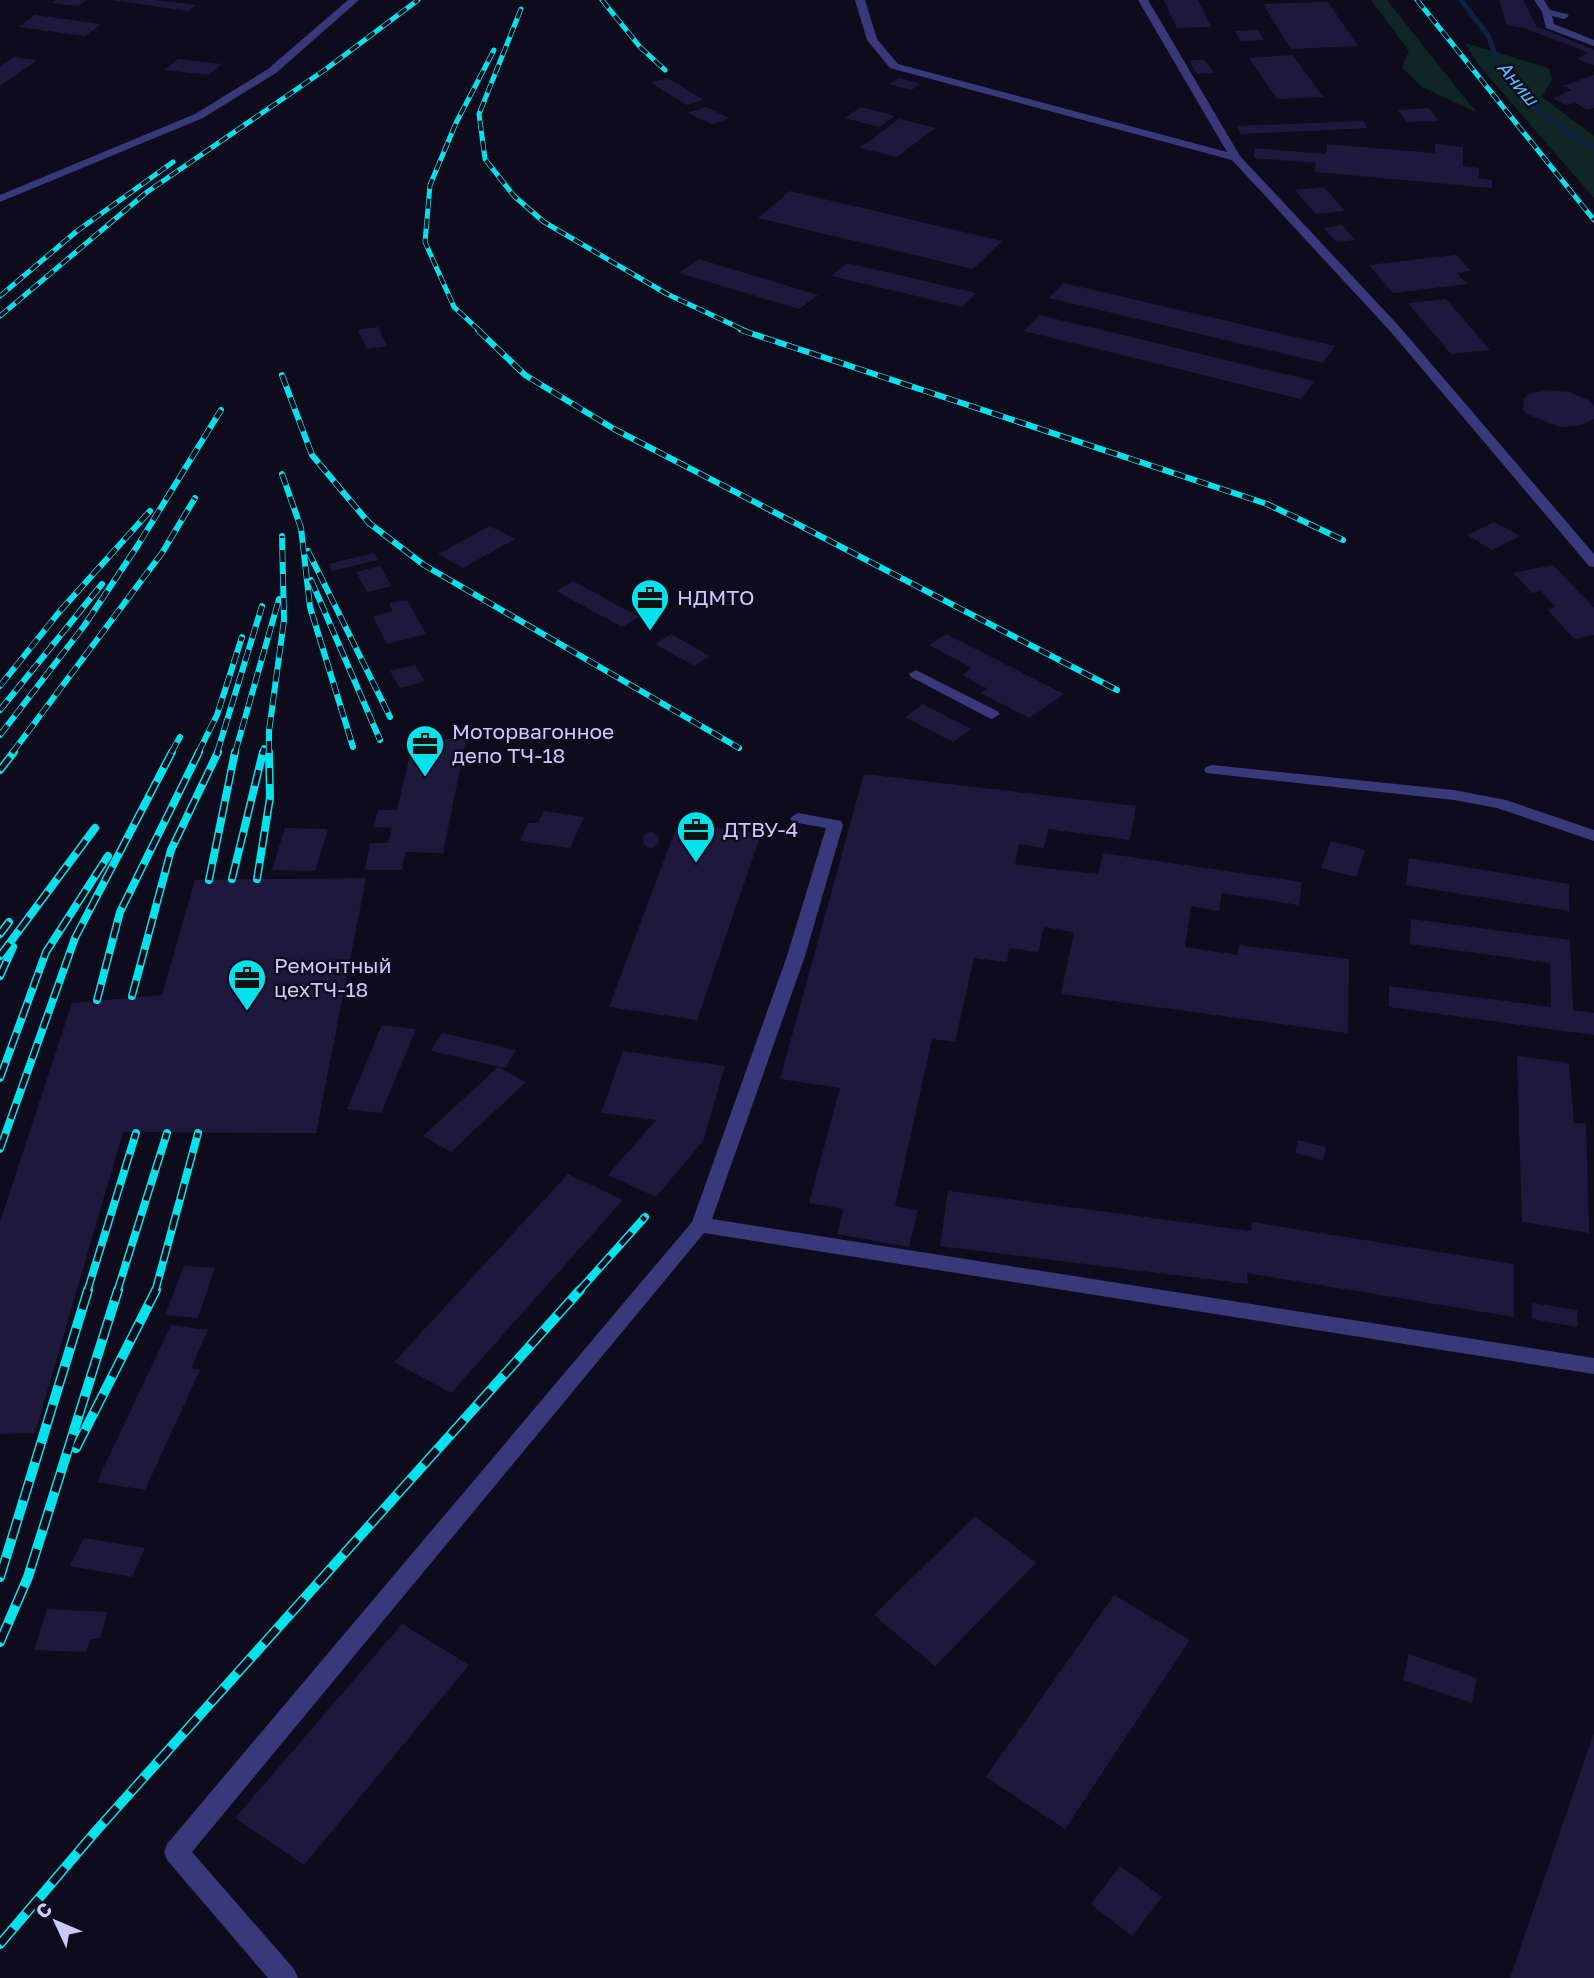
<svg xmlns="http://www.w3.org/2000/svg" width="1594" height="1978" viewBox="0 0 1594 1978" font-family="'Golos Text',sans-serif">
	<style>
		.green { fill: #0f2624 }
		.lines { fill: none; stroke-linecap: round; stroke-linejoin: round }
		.stream { stroke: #0d233f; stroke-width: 5 }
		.building { fill: #1e183d }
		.minor { fill: #38397a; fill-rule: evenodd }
		.rail-far3-casing { stroke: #06e2ec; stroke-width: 5 }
		.rail-far2-casing { stroke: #06e2ec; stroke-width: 6 }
		.rail-far1-casing { stroke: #06e2ec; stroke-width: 8 }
		.rail-casing { stroke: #06e2ec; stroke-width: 10 }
		.rail-far3 { stroke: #0e0c1c; stroke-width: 3.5; stroke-dasharray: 10; stroke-linecap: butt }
		.rail-far2 { stroke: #0e0c1c; stroke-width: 4.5; stroke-dasharray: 12; stroke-linecap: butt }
		.rail-far1 { stroke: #0e0c1c; stroke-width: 5; stroke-dasharray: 16; stroke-linecap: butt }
		.rail { stroke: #0e0c1c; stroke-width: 7; stroke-dasharray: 20; stroke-linecap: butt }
		.labels { text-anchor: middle; stroke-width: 5; stroke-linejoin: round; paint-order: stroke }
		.far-water-label { font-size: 19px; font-style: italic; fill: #59b9fb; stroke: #0e0c1c }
		.poi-label { font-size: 21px; fill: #cbc8fe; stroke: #0e0c1c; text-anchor: start }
	</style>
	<rect width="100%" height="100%" fill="#0e0c1c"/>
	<path class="green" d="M1371 0H1387L1476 112 1422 87 1402 67 1409 51Z
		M1465 43 1548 68 1552 79 1542 97 1594 136V198L1478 64Z"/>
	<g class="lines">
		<path class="stream" d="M1461 0 1489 37 1498 64 1528 101 1566 132 1594 149"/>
	</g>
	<path class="building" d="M56 0H87L78 6 51 3Z
		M112 0H152L197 5 189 11Z
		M1164 0H1198L1211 27 1177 28Z
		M1499 0H1523L1536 26 1594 50V65L1577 59 1589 53 1525 28 1507 25Z
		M1328 2 1358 46 1291 49 1263 4Z
		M35 15 101 24 85 36 18 27Z
		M1258 30 1264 40 1241 41 1235 31Z
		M1293 55 1323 97 1277 99 1249 58Z
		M14 57 37 60 0 86V66Z
		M178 59 222 64 209 75 165 70Z
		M1195 60H1205L1214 73 1197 74 1189 61Z
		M1594 75V108L1587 110 1576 103 1566 105 1553 98 1572 90 1562 86Z
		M667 78 704 100 687 105 651 83Z
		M899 78 921 84 911 90 889 84Z
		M706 107 730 118 712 124 688 113Z
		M861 107 895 116 879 127 845 118Z
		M1429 108 1439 121 1407 122 1398 110Z
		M899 119 935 128 897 157 860 148Z
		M1363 121 1368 128 1241 134 1237 126Z
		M1327 144 1435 153V144L1463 147V166L1479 168V178L1492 180V188L1315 172 1316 163 1254 158 1255 148 1326 154Z
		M1324 187 1345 211 1316 214 1295 190Z
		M790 191 1002 241 973 269 758 218Z
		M1342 225 1356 240 1337 242 1323 228Z
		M1456 255 1471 271 1457 273 1467 284 1393 293 1369 265Z
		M699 259 818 295 799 309 679 273Z
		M847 263 976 293 962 307 832 276Z
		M1063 283 1335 346 1323 363 1049 298Z
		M1446 299 1490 350 1451 354 1408 303Z
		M1039 315 1314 381 1301 399 1024 331Z
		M378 327 387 346 367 349 358 330Z
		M1548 390 1569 392 1588 400 1594 406V419L1582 425 1560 427 1529 415 1523 410 1524 398 1530 394Z
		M1494 522 1520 536 1492 550 1467 535Z
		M490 526 515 539 463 568 438 554Z
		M374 553 378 560 332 571 329 564Z
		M1553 565 1594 608V635L1574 639 1547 609 1556 607 1541 591 1532 593 1513 573Z
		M380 566 392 586 367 592 356 572Z
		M573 581 639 617 622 627 556 591Z
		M407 600 426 634 387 644 373 616 393 611 389 603Z
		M671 634 710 656 694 666 655 644Z
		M946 634 1064 694 1029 718 981 693 988 689 962 675 972 668 929 645Z
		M415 665 425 681 400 688 390 671Z
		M923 704 971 729 953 742 905 717Z
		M414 738 466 739 443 853 405 852 402 870H365L370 843H388L392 828 374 827 378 810H397Z
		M864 774 1136 806 1130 840 1048 829 1044 848 1019 844 1015 865 1098 874 1103 853 1302 882 1299 905 1222 893 1219 911 1191 906 1185 947 1238 955 1239 945 1349 959 1348 1033 1061 994 1074 932 1044 927 1038 952 1009 948 1007 962 974 958 955 1042 932 1039 895 1206 918 1210 909 1247 837 1234 844 1209 809 1203 840 1088 780 1079Z
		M544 811 584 817 570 848 520 841 528 823H538Z
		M678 823 761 834 697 1020 609 1007Z
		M285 828 328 829 315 871 272 870Z
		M643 840a8 8 0 1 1 16 0a8 8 0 1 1-16 0Z
		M1331 841 1365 850 1356 877 1321 868Z
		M1409 858 1569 884V911L1406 885Z
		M366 878 316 1133 123 1132 35 1433 0 1434V1222L72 1003 162 995 195 880Z
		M1411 919 1570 940 1573 1010 1594 1013V1035L1389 1007V986L1551 1007 1550 963 1410 944Z
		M382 1025 416 1029 381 1113 347 1109Z
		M442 1033 516 1050 505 1068 431 1051Z
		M623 1051 725 1066 703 1141 656 1197 608 1175 656 1120 601 1113Z
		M1517 1056 1569 1063 1574 1123 1586 1124 1589 1233 1522 1222Z
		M498 1067 526 1082 451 1152 423 1136Z
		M1298 1140 1326 1147 1323 1160 1295 1153Z
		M568 1174 623 1200 451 1393 394 1362Z
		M948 1191 1251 1231 1252 1222 1514 1264V1317L1247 1273 1248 1284 940 1246Z
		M184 1266 215 1268 198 1318 165 1315Z
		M1532 1303 1577 1310 1578 1327 1532 1319Z
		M171 1325 208 1330 191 1368 200 1370 145 1490 97 1482Z
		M975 1516 1036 1563 935 1666 874 1615Z
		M84 1538 145 1548 132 1577 70 1566Z
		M1114 1595 1190 1640 1065 1829 986 1777Z
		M47 1609 108 1612 100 1638 90 1640 86 1652 34 1650Z
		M402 1624 469 1665 304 1865 235 1818Z
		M1409 1654 1477 1678 1472 1703 1403 1680Z
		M1594 1733V1978H1510Z
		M1120 1866 1162 1897 1132 1936 1091 1904Z"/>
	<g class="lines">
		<path class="minor" d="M348 0H359L276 73 203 118 0 202V195L195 114 268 69Z
			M855 0H865L877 39 898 64 1227 152 1138 0H1148L1240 156 1398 325 1594 554V567L1589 566 1390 331 1232 160 890 68 867 40Z
			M1534 0H1544L1550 10 1567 14 1569 16 1564 19 1552 16 1554 24 1594 40V46L1546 28 1542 12Z
			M916 670 997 711 1000 714 992 719 987 717 911 677 909 674Z
			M1212 765 1454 790 1506 800 1594 830V841L1497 808 1454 800 1206 773 1204 770 1206 767Z
			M798 813 841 821 843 825 805 956 712 1219 1594 1358V1374L704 1233 192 1852 294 1969 298 1978H268L167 1860 164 1852 167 1844 692 1222 787 956 826 828 792 822 790 818Z"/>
		<g class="rail-far3-casing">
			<path id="rail-far3" d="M602 0 640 47 665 70
				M1417 0 1594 220
				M521 9 479 114 485 159 514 196 544 222 667 294 746 331
				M0 296 77 231 173 162
				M0 316 147 192 326 69 418 0
				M480 331 454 307 425 242 430 185 456 123 494 50"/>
		</g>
		<g class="rail-far2-casing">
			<path id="rail-far2" d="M478 330 525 375 614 429 1117 690
				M741 330 1267 504 1343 540
				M282 375 312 455 369 523 424 565 739 748
				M282 474 301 528 310 607 353 747
				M308 551 390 717
				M311 580 380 740
				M0 686 60 611 150 511
				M0 710 102 584
				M0 735 84 626 138 545 221 410
				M12 753 162 553 195 498
				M171 753 180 737
				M198 753 217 715 242 637
				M217 753 262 606
				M235 753 279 599
				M263 753 264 748
				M269 753V731L284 620 282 536"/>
		</g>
		<g class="rail-far1-casing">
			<path id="rail-far1" d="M0 770 14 752
				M232 879 263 752
				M257 879 270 798 269 752
				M209 880 235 752
				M0 934 9 922
				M0 956 95 828
				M0 976 13 947
				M132 996 171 850 218 752
				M97 1000 120 912 199 752
				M0 1078 46 952 108 856
				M0 1149 75 938 172 752
				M87 1292 136 1133
				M117 1292 167 1133
				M155 1292 198 1133
				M578 1292 645 1217"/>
		</g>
		<g class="rail-casing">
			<path id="rail" d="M76 1448 156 1290
				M0 1577 88 1290
				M0 1642 28 1577 118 1290
				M0 1944 96 1831 580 1290"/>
		</g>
		<use href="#rail-far3" class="rail-far3"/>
		<use href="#rail-far2" class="rail-far2"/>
		<use href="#rail-far1" class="rail-far1"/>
		<use href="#rail" class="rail"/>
	</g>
	<defs>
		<g id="office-pin" transform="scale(2.0125)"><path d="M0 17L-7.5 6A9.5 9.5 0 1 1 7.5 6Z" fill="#06e2ec" stroke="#0e0c1c"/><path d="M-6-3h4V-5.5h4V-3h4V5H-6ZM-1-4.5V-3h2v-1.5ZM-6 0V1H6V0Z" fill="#111"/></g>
	</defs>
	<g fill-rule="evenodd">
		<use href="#office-pin" x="650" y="598"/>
		<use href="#office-pin" x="425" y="744"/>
		<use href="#office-pin" x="696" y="830"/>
		<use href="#office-pin" x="247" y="978"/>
	</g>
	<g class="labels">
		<g class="far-water-label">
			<text transform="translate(1518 83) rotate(50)" y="7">Аниш</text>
		</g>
		<g class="poi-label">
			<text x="677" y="605">НДМТО</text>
			<text x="452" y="739">Моторвагонное<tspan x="452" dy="24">депо ТЧ-18</tspan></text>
			<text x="723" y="837">ДТВУ-4</text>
			<text x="274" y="973">Ремонтный<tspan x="274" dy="24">цехТЧ-18</tspan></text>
		</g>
	</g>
	<g transform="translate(56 1922) rotate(314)" stroke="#0e0c1c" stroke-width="5" paint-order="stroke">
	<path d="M0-5L12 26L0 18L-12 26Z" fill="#cbc8fe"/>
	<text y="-10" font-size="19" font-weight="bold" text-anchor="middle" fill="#cbc8fe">С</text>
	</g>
</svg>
